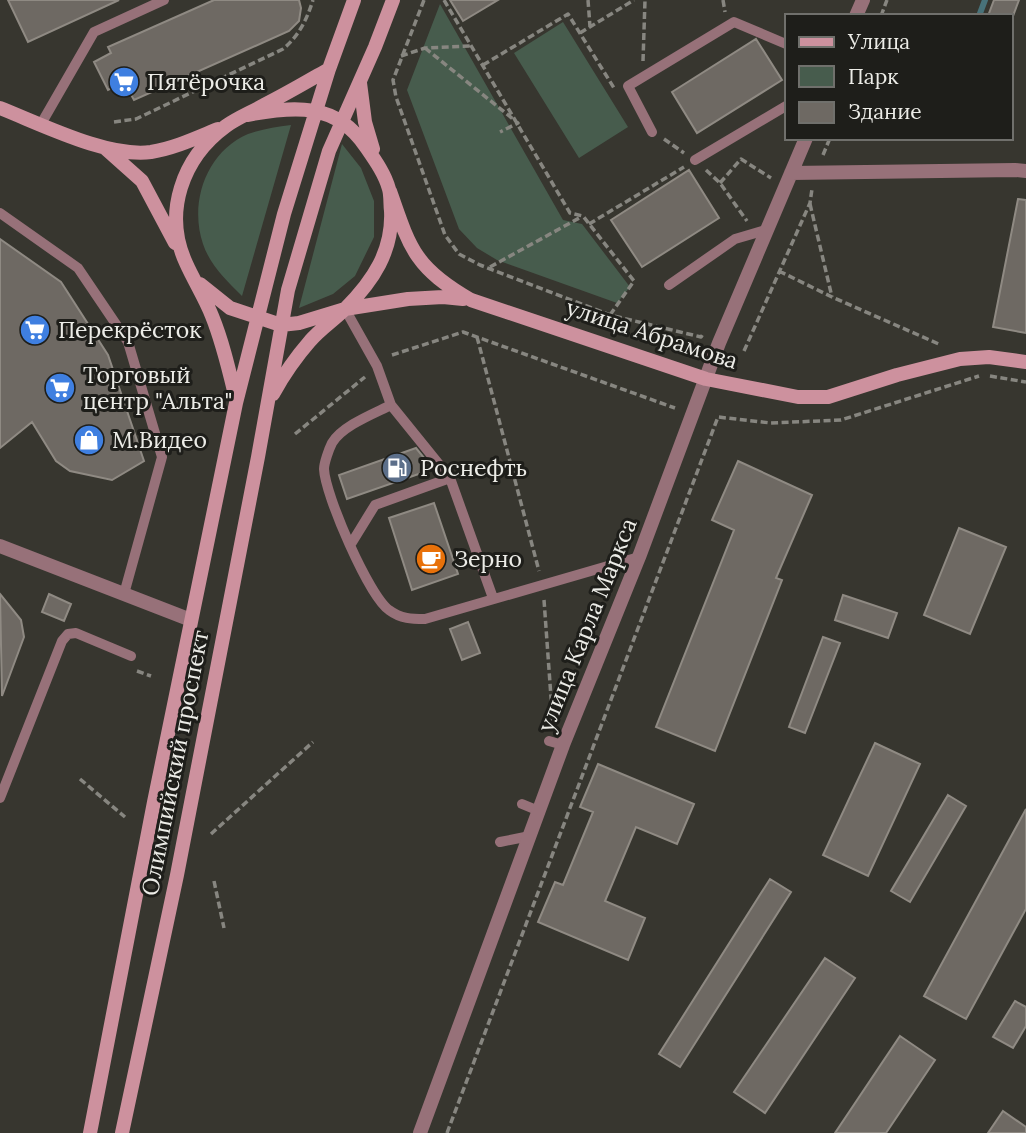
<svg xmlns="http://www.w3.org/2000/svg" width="1026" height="1133" viewBox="0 0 1026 1133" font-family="Lora,serif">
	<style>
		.green { fill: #475c4d }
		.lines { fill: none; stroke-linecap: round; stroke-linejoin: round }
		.stream { stroke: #487279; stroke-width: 6 }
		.building { fill: #6e6963; stroke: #8f8a83; stroke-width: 2 }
		.path { stroke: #878680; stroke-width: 3.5; stroke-dasharray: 7 3.5; stroke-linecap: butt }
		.lane { stroke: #977179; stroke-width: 10 }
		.street { stroke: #977179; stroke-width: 14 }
		.secondary { stroke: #cd919e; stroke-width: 14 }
		.labels { text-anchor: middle; stroke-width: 6; stroke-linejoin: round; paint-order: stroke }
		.poi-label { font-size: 23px; fill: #ecece7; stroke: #1e1e1a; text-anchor: start }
		.street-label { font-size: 23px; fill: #ecece7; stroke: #1e1e1a }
	</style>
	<rect width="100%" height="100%" fill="#37362f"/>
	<path class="green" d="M440 4 563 220 582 224 630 287 617 303 497 260 477 248 459 229 407 90Z
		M563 22 628 127 579 158 514 53Z
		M291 125 242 296C227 281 210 265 203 244 189 203 206 152 248 134 262 129 276 127 291 125Z
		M342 144 361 168 374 201V237L355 276 333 294 299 308Z"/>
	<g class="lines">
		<path class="stream" d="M979 16 985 0"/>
	</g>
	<path class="building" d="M8 0H119L28 42Z
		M214 0H299L301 8 299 21 289 31 134 100 124 82 108 90 94 62 111 53 108 47Z
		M450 0H498L463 21Z
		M994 0H1019L1013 16H988Z
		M756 39 782 80 697 133 672 92Z
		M689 170 719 218 642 267 611 220Z
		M1018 199 1026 200V333L993 327Z
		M0 239 61 282 108 355 144 461 112 480 70 471 56 461 32 422 0 448Z
		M416 448 433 469 347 499 339 475Z
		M738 461 812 495 776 578 782 580 715 751 656 727 734 530 712 520Z
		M434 503 458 574 412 590 389 518Z
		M959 528 1006 547 970 634 924 615Z
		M0 594 21 620 24 637 2 696Z
		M49 594 71 604 64 621 42 612Z
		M843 595 897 613 888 638 835 620Z
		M468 622 480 653 462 660 450 629Z
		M823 637 840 643 805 733 789 727Z
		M875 743 920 764 868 876 823 855Z
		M598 764 694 804 677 844 636 827 605 901 645 918 628 960 538 922 555 882 563 885 593 812 580 807Z
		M948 795 966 806 910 902 891 891Z
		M1026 809V909L966 1019 924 996Z
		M770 879 791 892 680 1067 659 1054Z
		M825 958 855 978 765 1113 734 1092Z
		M1015 1001 1026 1007V1026L1013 1048 993 1037Z
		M900 1036 935 1060 886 1133H835Z
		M1003 1111 1026 1127V1133H988Z"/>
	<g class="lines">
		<path class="path" d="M424 0 393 80 396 97 445 235 459 254 480 265 610 315 701 337 703 334
			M444 0 570 213 583 216 634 281 610 315
			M588 0 590 27
			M723 0 725 12
			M881 16 887 0
			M580 33 634 0
			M425 48 518 123 500 132
			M401 56 425 48 471 46
			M643 61 645 0
			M483 65 568 14 614 88
			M114 122 136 119 283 49C299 36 307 19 313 0
			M664 139 684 153
			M823 155 830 138
			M706 170 720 183 747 221
			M720 183 741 159 771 178
			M810 204 832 297
			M589 224 684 167
			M490 267 581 217
			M779 271 832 297 941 345
			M477 337 539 571
			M744 351 810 203 812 189
			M392 355 463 332 675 408
			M990 376 1026 382
			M295 434 365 377
			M544 600 553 725
			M137 671 151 676
			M80 779 125 817
			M211 834 313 742
			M214 881 224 928
			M447 1133 718 417 771 423 841 420 979 376"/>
		<path class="lane" d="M41 124 94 32 164 0
			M652 132 628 86 734 22 786 44
			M695 160 786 106
			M0 213 78 268 128 342 162 457 124 594
			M669 285 735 239 766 230
			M345 309 377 366 391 405 450 478 493 598
			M391 405C373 414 342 426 332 443 329 449 324 463 324 469 325 495 369 596 389 610 401 619 412 619 425 619L639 557
			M351 544 375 505 450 478
			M549 741 563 745
			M0 798 62 641 68 634 76 633 131 656
			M522 804 539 811
			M500 842 530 836"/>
		<path class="street" d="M856 16 863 0
			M791 173 1015 170 1026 171
			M0 546 191 620
			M420 1133 563 745 639 557 719 343 806 138"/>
		<path class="secondary" d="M360 83 365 122 373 149
			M0 108C41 124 108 158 151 152 175 148 196 138 218 129
			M247 115C294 106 336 102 366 147 375 160 385 174 389 189 391 196 390 204 391 211 393 251 373 281 345 309 334 320 320 329 310 341 296 357 283 376 273 394
			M105 148 142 181 175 243
			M390 191C410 249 415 268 471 300L706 379 798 397H828L897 375 960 359 989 357 1026 362
			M200 284 230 308 281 325 299 323 345 309 408 299 443 297 463 299
			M236 399C229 370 223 343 212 316 205 298 194 281 186 263 163 213 182 158 226 126 237 118 252 112 264 105 286 94 308 81 329 69
			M90 1133 154 802 236 403 284 214 329 69 354 0
			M122 1133 177 875 258 457 288 290 329 151 375 47 393 0"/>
	</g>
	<defs>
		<g id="supermarket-disc" transform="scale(1.575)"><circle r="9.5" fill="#3f7fe0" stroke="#1e1e1a"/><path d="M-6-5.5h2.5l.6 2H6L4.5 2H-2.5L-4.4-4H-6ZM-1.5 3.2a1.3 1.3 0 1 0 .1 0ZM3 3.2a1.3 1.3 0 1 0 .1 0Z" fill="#fff"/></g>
		<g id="shop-disc" transform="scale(1.575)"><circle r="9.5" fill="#3f7fe0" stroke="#1e1e1a"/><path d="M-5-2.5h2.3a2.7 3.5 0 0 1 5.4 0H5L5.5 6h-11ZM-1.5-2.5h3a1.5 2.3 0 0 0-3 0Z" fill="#fff"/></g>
		<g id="fuel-disc" transform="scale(1.575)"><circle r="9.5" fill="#5c6f8a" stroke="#1e1e1a"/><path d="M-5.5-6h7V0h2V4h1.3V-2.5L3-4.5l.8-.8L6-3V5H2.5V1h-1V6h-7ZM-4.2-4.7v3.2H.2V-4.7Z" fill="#fff"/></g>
		<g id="cafe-disc" transform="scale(1.575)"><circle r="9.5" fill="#e8710a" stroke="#1e1e1a"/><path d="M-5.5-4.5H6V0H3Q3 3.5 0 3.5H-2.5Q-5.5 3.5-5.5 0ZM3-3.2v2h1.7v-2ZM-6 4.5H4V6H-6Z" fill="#fff"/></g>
	</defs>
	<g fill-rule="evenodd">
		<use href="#supermarket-disc" x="124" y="82"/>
		<use href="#supermarket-disc" x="35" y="330"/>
		<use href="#supermarket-disc" x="60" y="388"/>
		<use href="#shop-disc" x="89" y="440"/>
		<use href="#fuel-disc" x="397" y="468"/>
		<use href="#cafe-disc" x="431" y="559"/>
	</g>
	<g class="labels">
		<g class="poi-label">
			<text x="147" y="90">Пятёрочка</text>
			<text x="58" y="338">Перекрёсток</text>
			<text x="83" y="383">Торговый<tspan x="83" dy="26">центр "Альта"</tspan></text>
			<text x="112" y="448">М.Видео</text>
			<text x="420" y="476">Роснефть</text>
			<text x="454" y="567">Зерно</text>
		</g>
		<g class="street-label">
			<text transform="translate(652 334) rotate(18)" y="8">улица Абрамова</text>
			<text transform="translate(587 625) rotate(-68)" y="8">улица Карла Маркса</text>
			<text transform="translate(175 763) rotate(-79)" y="8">Олимпийский проспект</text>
		</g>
	</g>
	<rect x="785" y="14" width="228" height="126" fill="#1e1e1a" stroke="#70706c" stroke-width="2"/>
	<rect x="799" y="37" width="35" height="10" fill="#cd919e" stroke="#70706c" stroke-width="2"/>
	<text x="848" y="49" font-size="21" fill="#ecece7">Улица</text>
	<rect x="799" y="66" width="35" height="21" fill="#475c4d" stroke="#70706c" stroke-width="2"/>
	<text x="848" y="84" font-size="21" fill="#ecece7">Парк</text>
	<rect x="799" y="102" width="35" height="21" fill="#6e6963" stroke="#70706c" stroke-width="2"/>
	<text x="848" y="119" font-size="21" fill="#ecece7">Здание</text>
</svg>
